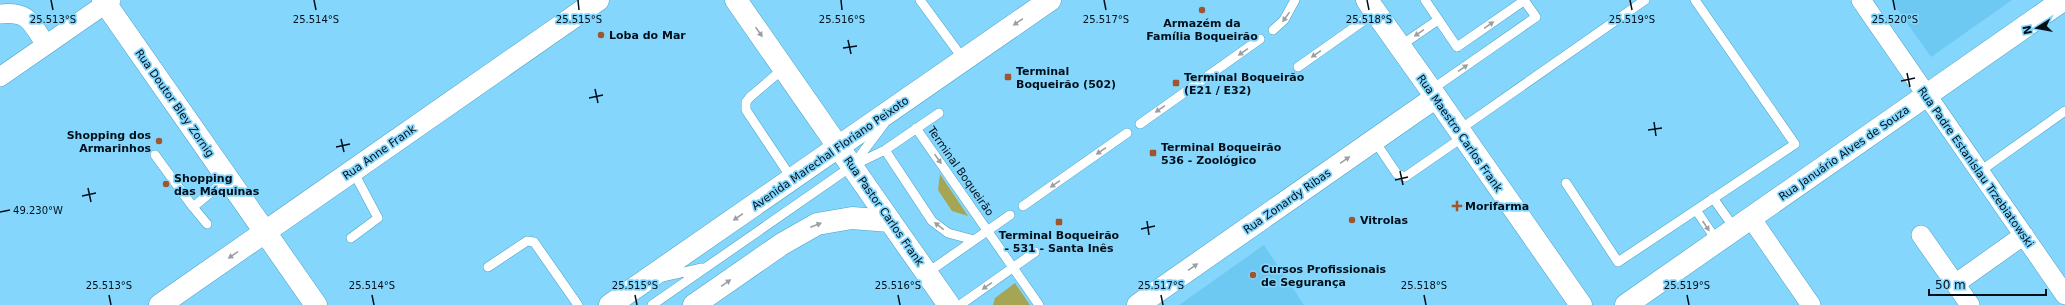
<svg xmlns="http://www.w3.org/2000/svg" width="2065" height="305" viewBox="0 0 2065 305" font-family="'DejaVu Sans',sans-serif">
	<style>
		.built { fill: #6dc8f2 }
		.green { fill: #a5a553 }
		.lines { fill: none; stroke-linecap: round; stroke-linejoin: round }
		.lane-casing { stroke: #4ea1c5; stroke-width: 10 }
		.street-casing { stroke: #4ea1c5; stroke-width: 20 }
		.secondary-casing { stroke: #4ea1c5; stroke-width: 23 }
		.primary-casing { stroke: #4ea1c5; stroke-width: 23 }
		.lane { stroke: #fff; stroke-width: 9 }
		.street { stroke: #fff; stroke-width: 19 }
		.secondary { stroke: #fff; stroke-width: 22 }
		.primary { stroke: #fff; stroke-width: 22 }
		.oneway { fill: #999fa3 }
		.ticks { fill: none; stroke: #000f19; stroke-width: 1.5 }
		.poi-dot { fill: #9d562d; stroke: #84d6fc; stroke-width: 1.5 }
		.labels { text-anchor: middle; stroke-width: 3.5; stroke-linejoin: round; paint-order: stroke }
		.poi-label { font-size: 11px; font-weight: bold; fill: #000f19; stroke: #84d6fc; text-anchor: start }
		.street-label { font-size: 11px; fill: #000f19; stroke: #84d6fc }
		.ticks-label { font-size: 10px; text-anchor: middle; fill: #000f19; stroke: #84d6fc; stroke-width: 3.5; stroke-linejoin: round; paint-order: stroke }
	</style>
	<rect width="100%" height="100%" fill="#84d6fc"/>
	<path class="built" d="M1891 0H2012L1931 57Z
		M1264 245 1304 305H1179Z"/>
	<path class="green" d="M940 174 968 216 952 211 938 190Z
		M1015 283 1030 305H993L995 298Z"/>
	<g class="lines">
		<g class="lane-casing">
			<path id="lane" d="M920 0 964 60
				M1425 0 1457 47 1525 0
				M1273 30 1284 20 1295 0
				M1400 46 1438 20
				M1298 67 1376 12
				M784 68 750 97 746 102V110L792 179
				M1431 90 1536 17 1524 0
				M1140 124 1260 39
				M916 128 1039 305
				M1459 130 1645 0
				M1374 140 1397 174 1405 177 1463 137
				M885 150 932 221 948 233 974 240
				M155 155 193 207 227 179
				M853 165 884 124
				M1979 172 2065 111
				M1566 183 1618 262 1795 144 1695 0
				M1713 198 1735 229
				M1023 206 1127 133
				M193 207 207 224
				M1696 210 1717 241
				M351 238 378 218 353 171
				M488 267 527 241 534 242 578 305
				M927 273 1010 215
				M662 277 702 268
				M652 305 852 166 885 150 939 113
				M960 305 1035 252"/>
		</g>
		<g class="street-casing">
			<path id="street" d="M1861 0 2065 295
				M0 14C30 11 31 23 46 45
				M0 77 111 0
				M1751 218 1811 305
				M1921 235 1970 305
				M1955 284 2024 235"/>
		</g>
		<g class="secondary-casing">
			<path id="secondary" d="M103 0 316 305
				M736 0 890 221
				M1436 97 1581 305
				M160 305 598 0
				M1626 305 2063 0"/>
		</g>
		<g class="primary-casing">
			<path id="primary" d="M610 305 1050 0
				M694 305 782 244 817 224 852 218 890 221 949 305
				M1138 305 1436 97 1367 0"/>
		</g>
		<use href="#lane" class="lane"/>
		<use href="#street" class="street"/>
		<use href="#secondary" class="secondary"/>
		<use href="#primary" class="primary"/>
	</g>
	<defs><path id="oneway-solid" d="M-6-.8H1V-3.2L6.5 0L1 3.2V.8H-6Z"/></defs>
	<g class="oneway">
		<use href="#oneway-solid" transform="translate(1286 17) rotate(126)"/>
		<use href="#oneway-solid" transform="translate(1018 22) rotate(145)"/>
		<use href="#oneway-solid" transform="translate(1489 25) rotate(-35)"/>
		<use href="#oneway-solid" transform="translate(759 32) rotate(55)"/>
		<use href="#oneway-solid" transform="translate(1419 33) rotate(145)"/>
		<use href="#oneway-solid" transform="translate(1243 52) rotate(145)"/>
		<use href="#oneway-solid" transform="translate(1316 54) rotate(145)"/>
		<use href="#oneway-solid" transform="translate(1463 68) rotate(-35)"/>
		<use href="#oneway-solid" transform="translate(1160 109) rotate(145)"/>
		<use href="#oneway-solid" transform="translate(1101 151) rotate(145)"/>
		<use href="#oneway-solid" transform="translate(938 159) rotate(55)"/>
		<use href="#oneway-solid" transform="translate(1345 160) rotate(-35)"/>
		<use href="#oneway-solid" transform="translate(1055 184) rotate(145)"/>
		<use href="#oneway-solid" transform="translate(738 217) rotate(145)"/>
		<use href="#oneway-solid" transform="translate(816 225) rotate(-21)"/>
		<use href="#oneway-solid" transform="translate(939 226) rotate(-142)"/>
		<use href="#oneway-solid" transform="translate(1706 226) rotate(56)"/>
		<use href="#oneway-solid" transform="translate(233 255) rotate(145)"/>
		<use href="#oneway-solid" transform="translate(1193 267) rotate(-35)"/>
		<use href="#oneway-solid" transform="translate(726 283) rotate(-35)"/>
		<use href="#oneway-solid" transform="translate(987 286) rotate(145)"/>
	</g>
	<path class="ticks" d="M51 0 53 10M314 0 316 10M578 0 579 10M841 0 842 10M1104 0 1106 10M1367 0 1369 10M1630 0 1632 10M1893 0 1895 10M848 40 851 54M843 48 857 46M1907 73 1910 87M1901 81 1915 78M595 89 598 103M589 98 603 95M1654 122 1656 136M1648 130 1662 128M341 139 344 152M336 147 350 144M1400 171 1403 185M1395 180 1408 177M88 188 91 202M82 196 96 193M0 212 10 210M1147 221 1149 235M1141 229 1155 226M109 295 111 305M372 295 374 305M635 295 637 305M898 295 900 305M1161 295 1163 305M1424 295 1426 305M1687 295 1689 305"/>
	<g class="poi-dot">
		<circle cx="1202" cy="10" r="4"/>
		<circle cx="601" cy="35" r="4"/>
		<rect x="1004" y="73" width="8" height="8" rx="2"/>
		<rect x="1172" y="79" width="8" height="8" rx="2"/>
		<circle cx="159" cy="141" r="4"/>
		<rect x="1149" y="149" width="8" height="8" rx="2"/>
		<circle cx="166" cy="184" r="4"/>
		<path d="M1455 200h4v4h4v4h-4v4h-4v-4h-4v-4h4z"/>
		<circle cx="1352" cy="220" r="4"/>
		<rect x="1055" y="218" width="8" height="8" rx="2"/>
		<circle cx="1253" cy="275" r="4"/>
	</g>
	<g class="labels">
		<g class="poi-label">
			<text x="1202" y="27" text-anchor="middle">Armazém da<tspan x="1202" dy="13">Família Boqueirão</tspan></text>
			<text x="609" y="39">Loba do Mar</text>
			<text x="1016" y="75">Terminal<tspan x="1016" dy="13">Boqueirão (502)</tspan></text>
			<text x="1184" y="81">Terminal Boqueirão<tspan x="1184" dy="13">(E21 / E32)</tspan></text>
			<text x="151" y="139" text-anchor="end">Shopping dos<tspan x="151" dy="13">Armarinhos</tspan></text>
			<text x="1161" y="151">Terminal Boqueirão<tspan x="1161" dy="13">536 - Zoológico</tspan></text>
			<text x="174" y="182">Shopping<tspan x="174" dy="13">das Máquinas</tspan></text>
			<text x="1465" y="210">Morifarma</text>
			<text x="1360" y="224">Vitrolas</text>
			<text x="1059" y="239" text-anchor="middle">Terminal Boqueirão<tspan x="1059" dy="13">- 531 - Santa Inês</tspan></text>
			<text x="1261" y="273">Cursos Profissionais<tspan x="1261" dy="13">de Segurança</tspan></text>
		</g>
		<g class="street-label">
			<text transform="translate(175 103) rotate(55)" y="4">Rua Doutor Bley Zornig</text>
			<text transform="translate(1460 133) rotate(55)" y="4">Rua Maestro Carlos Frank</text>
			<text transform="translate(379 152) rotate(-35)" y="4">Rua Anne Frank</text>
			<text transform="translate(830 153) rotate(-35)" y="4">Avenida Marechal Floriano Peixoto</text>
			<text transform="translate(1844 153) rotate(-35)" y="4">Rua Januário Alves de Souza</text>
			<text transform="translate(1976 167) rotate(55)" y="4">Rua Padre Estanislau Trzebiatowski</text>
			<text transform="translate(961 171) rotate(55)" y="4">Terminal Boqueirão</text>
			<text transform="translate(1287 201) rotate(-35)" y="4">Rua Zonardy Ribas</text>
			<text transform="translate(884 211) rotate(55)" y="4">Rua Pastor Carlos Frank</text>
		</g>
	</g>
	<g class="ticks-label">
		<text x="53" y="23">25.513°S</text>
		<text x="316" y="23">25.514°S</text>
		<text x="579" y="23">25.515°S</text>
		<text x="842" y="23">25.516°S</text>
		<text x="1106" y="23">25.517°S</text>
		<text x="1369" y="23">25.518°S</text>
		<text x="1632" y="23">25.519°S</text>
		<text x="1895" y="23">25.520°S</text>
		<text x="38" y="214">49.230°W</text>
		<text x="109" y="289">25.513°S</text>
		<text x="372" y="289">25.514°S</text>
		<text x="635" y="289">25.515°S</text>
		<text x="898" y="289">25.516°S</text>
		<text x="1161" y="289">25.517°S</text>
		<text x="1424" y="289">25.518°S</text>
		<text x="1687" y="289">25.519°S</text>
	</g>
	<g transform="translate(2037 28) rotate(259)" stroke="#84d6fc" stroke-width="3" paint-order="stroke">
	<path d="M0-3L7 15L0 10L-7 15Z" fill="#000f19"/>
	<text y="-6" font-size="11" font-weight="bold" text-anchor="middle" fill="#000f19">N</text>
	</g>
	<path d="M1929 289v6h117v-6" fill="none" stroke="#000f19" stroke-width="2"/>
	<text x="1935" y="289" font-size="12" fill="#000f19" stroke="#84d6fc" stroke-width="3" paint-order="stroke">50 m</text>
</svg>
